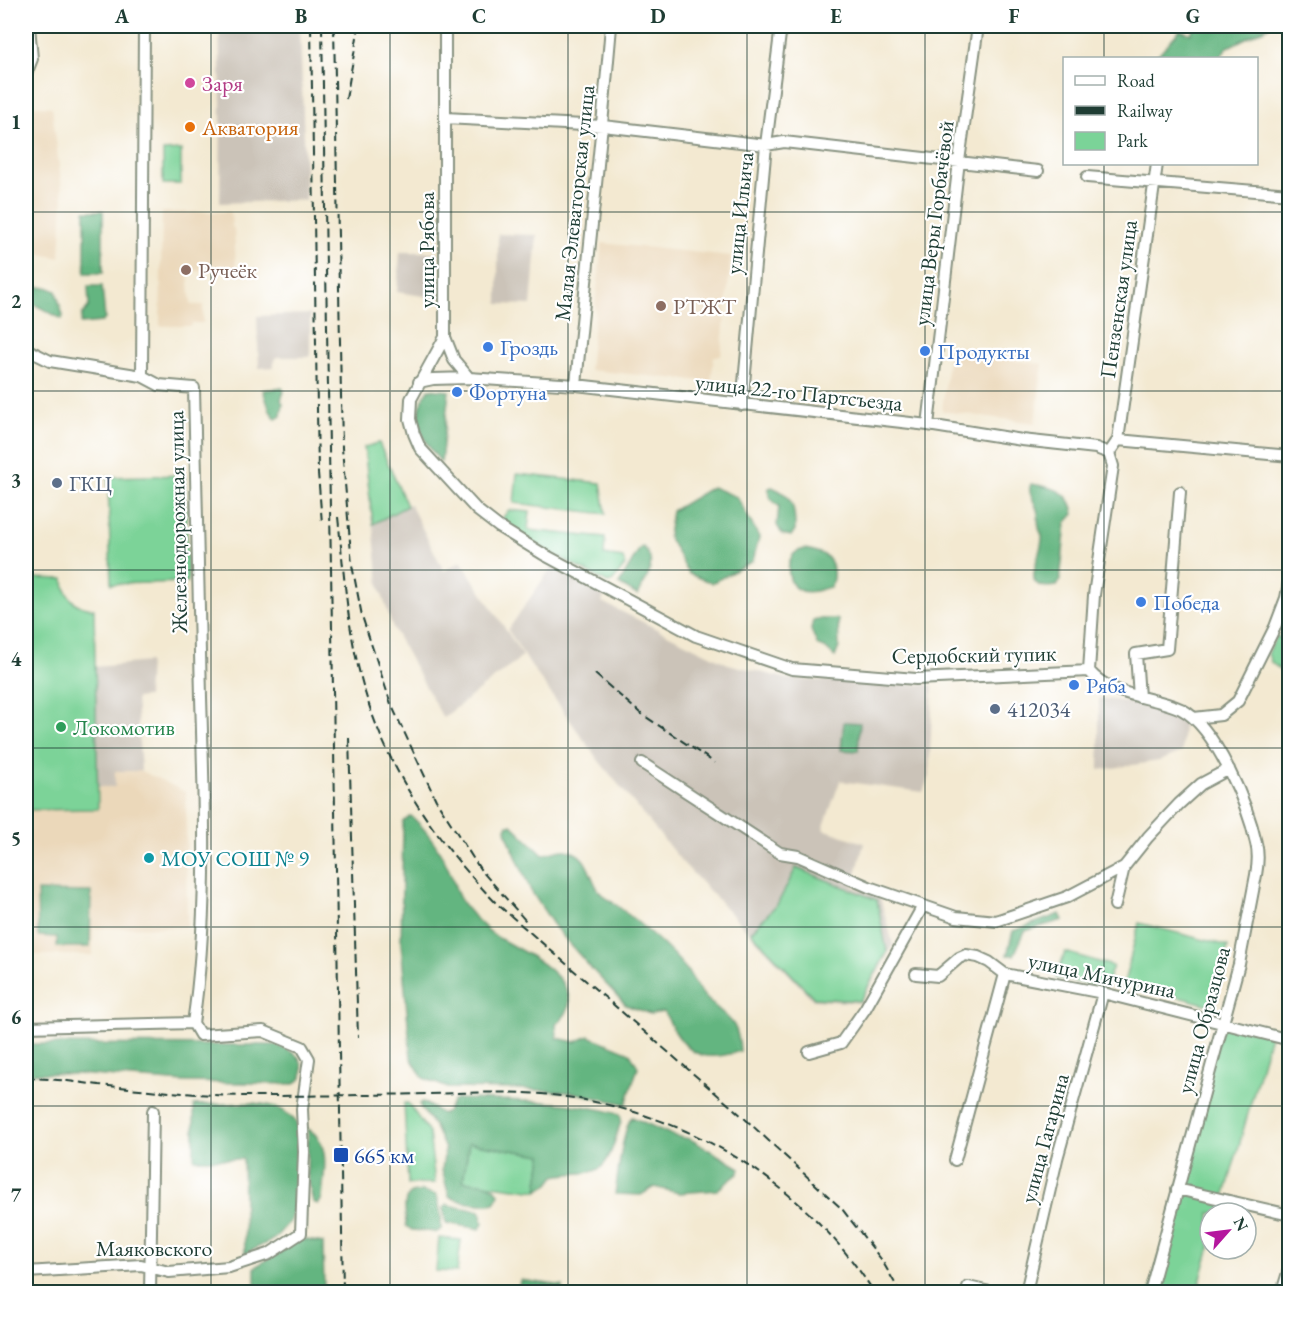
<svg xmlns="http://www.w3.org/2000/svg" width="1315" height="1318" viewBox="0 0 1315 1318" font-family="'EB Garamond',serif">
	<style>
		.built { fill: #ebd8ba }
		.industrial { fill: #cbc3b8 }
		.green { fill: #7bd398; stroke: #4d8866; stroke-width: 1.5 }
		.forest { fill: #64b580; stroke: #42795a; stroke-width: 1.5 }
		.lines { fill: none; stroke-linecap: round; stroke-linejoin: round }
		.minor-casing { stroke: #899382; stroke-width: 14 }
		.minor { stroke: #fff; stroke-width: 10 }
		.rail { stroke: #1f3d34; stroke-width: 2; stroke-dasharray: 9 4.5; stroke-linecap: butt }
		.grid { fill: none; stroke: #1f3d34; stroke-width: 1.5; stroke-opacity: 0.55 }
		.hotel-dot { fill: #d1479c; stroke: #fff; stroke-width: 2 }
		.food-dot { fill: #e8710a; stroke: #fff; stroke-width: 2 }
		.education-dot { fill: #8d6e63; stroke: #fff; stroke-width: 2 }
		.shop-dot { fill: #3f7fe0; stroke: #fff; stroke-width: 2 }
		.service-dot { fill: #5c6f8a; stroke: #fff; stroke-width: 2 }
		.leisure-dot { fill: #2e9e5b; stroke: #fff; stroke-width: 2 }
		.culture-dot { fill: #0f9aa8; stroke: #fff; stroke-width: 2 }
		.transit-dot { fill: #1a4fb4; stroke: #fff; stroke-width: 2 }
		.labels { text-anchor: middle; stroke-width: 4.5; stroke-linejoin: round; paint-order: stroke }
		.hotel-label { font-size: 22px; fill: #b23c85; stroke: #fff; text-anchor: start }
		.food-label { font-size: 22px; fill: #c56008; stroke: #fff; text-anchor: start }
		.street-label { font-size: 22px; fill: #1f3d34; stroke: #fff }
		.education-label { font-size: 22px; fill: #785e54; stroke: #fff; text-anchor: start }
		.shop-label { font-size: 22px; fill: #366cbe; stroke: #fff; text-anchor: start }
		.service-label { font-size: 22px; fill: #4e5e75; stroke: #fff; text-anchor: start }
		.leisure-label { font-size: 22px; fill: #27864d; stroke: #fff; text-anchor: start }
		.culture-label { font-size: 22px; fill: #0d838f; stroke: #fff; text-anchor: start }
		.transit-label { font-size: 22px; fill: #164399; stroke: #fff; text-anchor: start }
		.neatline { fill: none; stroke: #1f3d34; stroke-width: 2 }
		.grid-label { font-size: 20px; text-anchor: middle; font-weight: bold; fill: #1f3d34 }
	</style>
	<rect width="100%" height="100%" fill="#fff"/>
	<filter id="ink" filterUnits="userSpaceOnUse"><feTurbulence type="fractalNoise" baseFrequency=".0167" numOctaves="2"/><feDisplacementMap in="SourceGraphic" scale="12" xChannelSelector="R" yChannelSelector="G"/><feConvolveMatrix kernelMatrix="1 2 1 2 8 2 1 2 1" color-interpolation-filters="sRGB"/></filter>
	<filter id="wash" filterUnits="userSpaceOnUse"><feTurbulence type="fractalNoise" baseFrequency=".008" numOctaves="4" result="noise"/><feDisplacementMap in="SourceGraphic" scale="24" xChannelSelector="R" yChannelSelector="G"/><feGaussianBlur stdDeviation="1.35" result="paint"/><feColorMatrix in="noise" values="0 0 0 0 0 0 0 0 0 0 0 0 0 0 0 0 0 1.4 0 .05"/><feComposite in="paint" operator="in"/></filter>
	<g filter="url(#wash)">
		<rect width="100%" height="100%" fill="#f3e9d1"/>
		<path class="built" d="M26 105 52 107 63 200 60 258 26 251Z
			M162 212H231L232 227 234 228 236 269 188 271 191 305H203V323H192V326H160Z
			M602 243 731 256 721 356H714L711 382 589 370Z
			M949 352 1043 364 1035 423 942 411Z
			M114 771H141L186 792 187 927 93 928V955H26V810L98 809V787L115 786Z"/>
		<path class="industrial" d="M219 26H300L306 200 220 203 221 104Z
			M498 234 537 235 531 305 498 304Z
			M400 252H438L437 298 397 292Z
			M310 314V357H276L273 367 259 368 257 316Z
			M410 504 444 571 461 561 523 656 443 718 393 628 379 585 373 524Z
			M553 565 605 594 602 602 728 664 788 679 933 685 929 776 923 792 840 781 823 829 864 843 853 886 880 897 893 945 861 1003 813 1000 683 863 599 761 529 663 508 630Z
			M149 662 147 697 136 698 141 771H115V787H98L95 667Z
			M1099 698 1162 706 1184 721 1182 752 1159 761 1099 770Z"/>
		<path class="green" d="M181 150V184H163V151Z
			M379 443 407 506 373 524 364 447Z
			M517 474 601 483 606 514 514 503Z
			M185 475 188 582 111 584 108 477Z
			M509 510 530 512 528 530 605 538 604 555 623 558 625 565 613 581 608 583 525 539 501 524 504 516Z
			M26 578 64 579C64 597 76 608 94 609L98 809 26 810Z
			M1276 636 1289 643V684L1279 669 1271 662 1268 654Z
			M796 868 877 900 887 952 860 1001 814 998 751 932 778 903Z
			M1139 923 1228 946 1213 1006 1124 983Z
			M1065 952 1113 966 1105 988 1056 978Z
			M1223 1023 1270 1035 1220 1213H1210V1247L1197 1292H1150Z
			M404 1103H408L429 1133 435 1183 408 1184Z
			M469 1143 542 1155 537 1191 463 1181Z
			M439 1238 461 1240 457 1272 436 1271Z"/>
		<path class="forest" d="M1194 26H1270L1226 48 1220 58H1155L1180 30 1191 34Z
			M85 211H103V273H85Z
			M26 286 49 288 56 291 63 316 62 319 26 300Z
			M88 286H102L105 319 102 322 81 324 82 315 89 306Z
			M282 388 284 391 281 400 283 404 281 416 276 419 270 411 263 390Z
			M429 389 449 391 441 462C421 440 410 414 429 389Z
			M1031 484C1051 487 1071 490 1074 514L1066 523 1060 581 1057 586C1014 593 1044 555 1042 536 1042 535 1039 529 1039 528 1038 523 1038 518 1038 514 1037 503 1026 493 1031 484Z
			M712 487 737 497 759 537 753 561 712 583 689 574 668 536 672 511Z
			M772 487C794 496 795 508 795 530L791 536 782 534 777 525 779 506C772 501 767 498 769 488Z
			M643 547C659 562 646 581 637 595L619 584 640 548Z
			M805 549C811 550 819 552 824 555 835 561 835 578 830 587 822 589 811 594 802 591 788 588 785 566 793 555 795 552 801 550 805 549Z
			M817 619H838L839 647 835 657 825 648 818 646 811 630 813 620Z
			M844 722 860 723 858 751 841 750Z
			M411 816C427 830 439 848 448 868 457 887 454 895 470 912 478 921 487 931 497 937 519 950 554 965 566 989 573 1004 568 1015 556 1024L557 1038 575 1042 589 1036 630 1053 638 1067 626 1104 571 1092 519 1089 448 1088 423 1078 411 1058 401 943 403 822Z
			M508 825H512L543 855C550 853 559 849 566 850 595 854 587 890 610 900 636 921 665 943 686 969 693 978 698 991 707 999 727 1019 738 1018 740 1051 709 1061 692 1059 674 1030 670 1024 668 1018 664 1012L650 1014 626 1005 590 967 555 927 531 891 507 835 506 828Z
			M37 891 91 892 90 947H57V937L38 936Z
			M1060 914 1063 920 1025 931 1014 955H1007L1013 931Z
			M26 1044 276 1045C295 1053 305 1055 302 1078L294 1084 185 1082 77 1074 26 1073Z
			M456 1099C511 1100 567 1100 620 1114 623 1122 618 1128 616 1137 603 1182 593 1169 555 1176L549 1184 537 1191 542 1155 469 1143 463 1181C475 1183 493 1181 499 1194L495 1203C482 1206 460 1203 449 1196L442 1170 445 1149 435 1127 420 1107V1104L423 1102 442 1114 447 1112 452 1102Z
			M252 1103C275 1105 283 1107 298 1124V1188L291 1220 274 1239 245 1254 243 1159H194V1105Z
			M632 1117 674 1136 690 1139 740 1168 739 1173 717 1190 679 1193 654 1187 641 1195 615 1194C618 1177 622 1129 632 1117Z
			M308 1129C333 1143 323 1176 322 1199L318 1204 313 1202 307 1174Z
			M422 1191 437 1195 441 1217V1229L437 1232 412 1230 406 1226 405 1206 406 1199 411 1193Z
			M447 1205 480 1211 483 1223 480 1229 446 1223 443 1208Z
			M301 1239 323 1243 324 1292H255V1267Z
			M520 1280 563 1286 562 1292H518Z"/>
	</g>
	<g filter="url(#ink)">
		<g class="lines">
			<g class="minor-casing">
				<path id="minor" d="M445 26V337L411 399 410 419 414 434 420 448 477 510 499 527 543 554 696 636 792 669 916 679 1089 671
					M26 74 32 59 29 26
					M445 118 603 126 766 145 784 142 1038 171
					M1087 177 1290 194
					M445 337 454 360 469 378
					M26 349 50 361 142 376 159 385 194 388C197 491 198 594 201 697 204 803 209 918 193 1023
					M142 376 144 26
					M419 382 433 379 469 378 576 385 928 425 1022 440 1096 448 1109 453 1113 466 1094 595 1089 671
					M576 385C587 265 601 146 611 26
					M742 405 766 145 781 26
					M928 425 959 161 978 26
					M1118 440 1290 456
					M1109 453 1118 440 1157 164
					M1089 671C1112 698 1151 695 1181 709 1216 727 1248 806 1256 843 1259 854 1258 864 1256 875L1239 964 1150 1292
					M1139 697 1136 654 1167 649 1180 492
					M1194 718 1221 715 1238 701 1275 627 1286 598 1290 577
					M642 763 780 853 798 856 869 887 956 917 996 921 1067 897 1124 867 1148 837 1179 804 1201 784 1229 769
					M1115 905 1124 867
					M916 974 938 976 959 958 966 955 978 957 989 962 1005 974 1103 993 1290 1040
					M26 1027 193 1023
					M809 1052 841 1043 865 1009 923 906
					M955 1160 1005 974
					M1177 1189 1290 1215
					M26 1272 141 1265 169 1272 229 1267 269 1254 301 1233 304 1152 302 1109 309 1059 302 1047 263 1031 200 1035 193 1023
					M968 1287 990 1292
					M150 1292 153 1111
					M1026 1292 1057 1159 1103 993
					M1282 1292 1290 1266"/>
			</g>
			<use href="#minor" class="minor"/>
			<path class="rail" d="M311 26 318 473 322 523
				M322 26 343 1292
				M334 26 342 448 352 565 362 616 391 704 436 800 480 869 526 921
				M346 99 359 26
				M338 517C343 563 346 611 356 657 376 753 428 833 496 903L742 1116 842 1209 881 1259 900 1292
				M595 674 640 713 715 763
				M349 738 358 1038
				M26 1078C50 1078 75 1082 99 1085 150 1090 200 1096 251 1096 309 1096 368 1095 426 1094 464 1093 504 1091 542 1094 679 1107 799 1176 874 1292"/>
		</g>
	</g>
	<path class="grid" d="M211 26V1292M390 26V1292M568 26V1292M747 26V1292M925 26V1292M1104 26V58M1104 164V1292M26 212H1290M26 391H1290M26 570H1290M26 748H1290M26 927H1290M26 1106H1290"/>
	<circle class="hotel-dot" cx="190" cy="83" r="6"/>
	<circle class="food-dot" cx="190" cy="127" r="6"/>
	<g class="education-dot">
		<circle cx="186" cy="270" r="6"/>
		<circle cx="661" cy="306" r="6"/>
	</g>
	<g class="shop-dot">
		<circle cx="488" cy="347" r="6"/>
		<circle cx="925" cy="351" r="6"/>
		<circle cx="457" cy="392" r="6"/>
		<circle cx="1141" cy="602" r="6"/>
		<circle cx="1074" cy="685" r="6"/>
	</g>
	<g class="service-dot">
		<circle cx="57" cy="483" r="6"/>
		<circle cx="995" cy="709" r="6"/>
	</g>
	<circle class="leisure-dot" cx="61" cy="727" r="6"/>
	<circle class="culture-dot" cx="149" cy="858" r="6"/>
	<rect class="transit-dot" x="333" y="1147" width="16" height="16" rx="3"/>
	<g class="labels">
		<g class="hotel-label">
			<text x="202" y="91">Заря</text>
		</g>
		<g class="food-label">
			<text x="202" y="135">Акватория</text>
		</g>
		<g class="street-label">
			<text transform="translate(574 203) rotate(-84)" y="8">Малая Элеваторская улица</text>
			<text transform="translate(739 213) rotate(-84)" y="8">улица Ильича</text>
			<text transform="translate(933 223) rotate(-83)" y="8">улица Веры Горбачёвой</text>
			<text transform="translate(426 250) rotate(-90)" y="8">улица Рябова</text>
			<text transform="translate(1118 299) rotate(-82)" y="8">Пензенская улица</text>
			<text transform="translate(799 392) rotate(6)" y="8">улица 22-го Партсъезда</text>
			<text transform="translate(177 522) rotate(-91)" y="8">Железнодорожная улица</text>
			<text transform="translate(974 654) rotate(-1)" y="8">Сердобский тупик</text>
			<text transform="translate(1102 975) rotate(12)" y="8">улица Мичурина</text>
			<text transform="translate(1203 1020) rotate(-75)" y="8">улица Образцова</text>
			<text transform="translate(1044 1138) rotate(-75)" y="8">улица Гагарина</text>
			<text x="154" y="1256">Маяковского</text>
		</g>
		<g class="education-label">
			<text x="198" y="278">Ручеёк</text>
			<text x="673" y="314">РТЖТ</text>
		</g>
		<g class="shop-label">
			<text x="500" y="355">Гроздь</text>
			<text x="937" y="359">Продукты</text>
			<text x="469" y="400">Фортуна</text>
			<text x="1153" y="610">Победа</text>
			<text x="1086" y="693">Ряба</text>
		</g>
		<g class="service-label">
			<text x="69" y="491">ГКЦ</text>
			<text x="1007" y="717">412034</text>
		</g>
		<g class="leisure-label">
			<text x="73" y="735">Локомотив</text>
		</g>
		<g class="culture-label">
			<text x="161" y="866">МОУ СОШ № 9</text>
		</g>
		<g class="transit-label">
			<text x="354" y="1163">665 км</text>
		</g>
	</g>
	<rect width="1315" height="1318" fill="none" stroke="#fff" stroke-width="66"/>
	<rect x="1063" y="57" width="195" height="108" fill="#ffffff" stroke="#a5b1ae" stroke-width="1.5"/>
	<rect x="1075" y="76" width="30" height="9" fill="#ffffff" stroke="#a5b1ae" stroke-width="1.5"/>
	<text x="1117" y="87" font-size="18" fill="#1f3d34">Road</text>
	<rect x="1075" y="106" width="30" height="9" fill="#1f3d34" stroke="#a5b1ae" stroke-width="1.5"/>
	<text x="1117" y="117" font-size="18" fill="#1f3d34">Railway</text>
	<rect x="1075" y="132" width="30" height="18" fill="#7bd398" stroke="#a5b1ae" stroke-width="1.5"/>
	<text x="1117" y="147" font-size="18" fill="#1f3d34">Park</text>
	<g transform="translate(1228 1231) rotate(62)"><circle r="28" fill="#ffffff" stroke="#a5b1ae" stroke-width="1.5"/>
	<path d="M0-4.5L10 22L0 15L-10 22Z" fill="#b5179e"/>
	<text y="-9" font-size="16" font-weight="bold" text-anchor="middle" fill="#1f3d34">N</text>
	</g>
	<rect x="33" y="33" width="1249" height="1252" class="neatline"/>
	<g class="grid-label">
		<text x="122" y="23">A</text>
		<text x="301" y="23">B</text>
		<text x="479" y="23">C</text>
		<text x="658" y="23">D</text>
		<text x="836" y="23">E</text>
		<text x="1014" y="23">F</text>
		<text x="1193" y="23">G</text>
		<text x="16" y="129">1</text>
		<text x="16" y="308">2</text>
		<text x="16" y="487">3</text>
		<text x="16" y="666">4</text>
		<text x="16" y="845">5</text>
		<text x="16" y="1024">6</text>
		<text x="16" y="1202">7</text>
	</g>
</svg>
